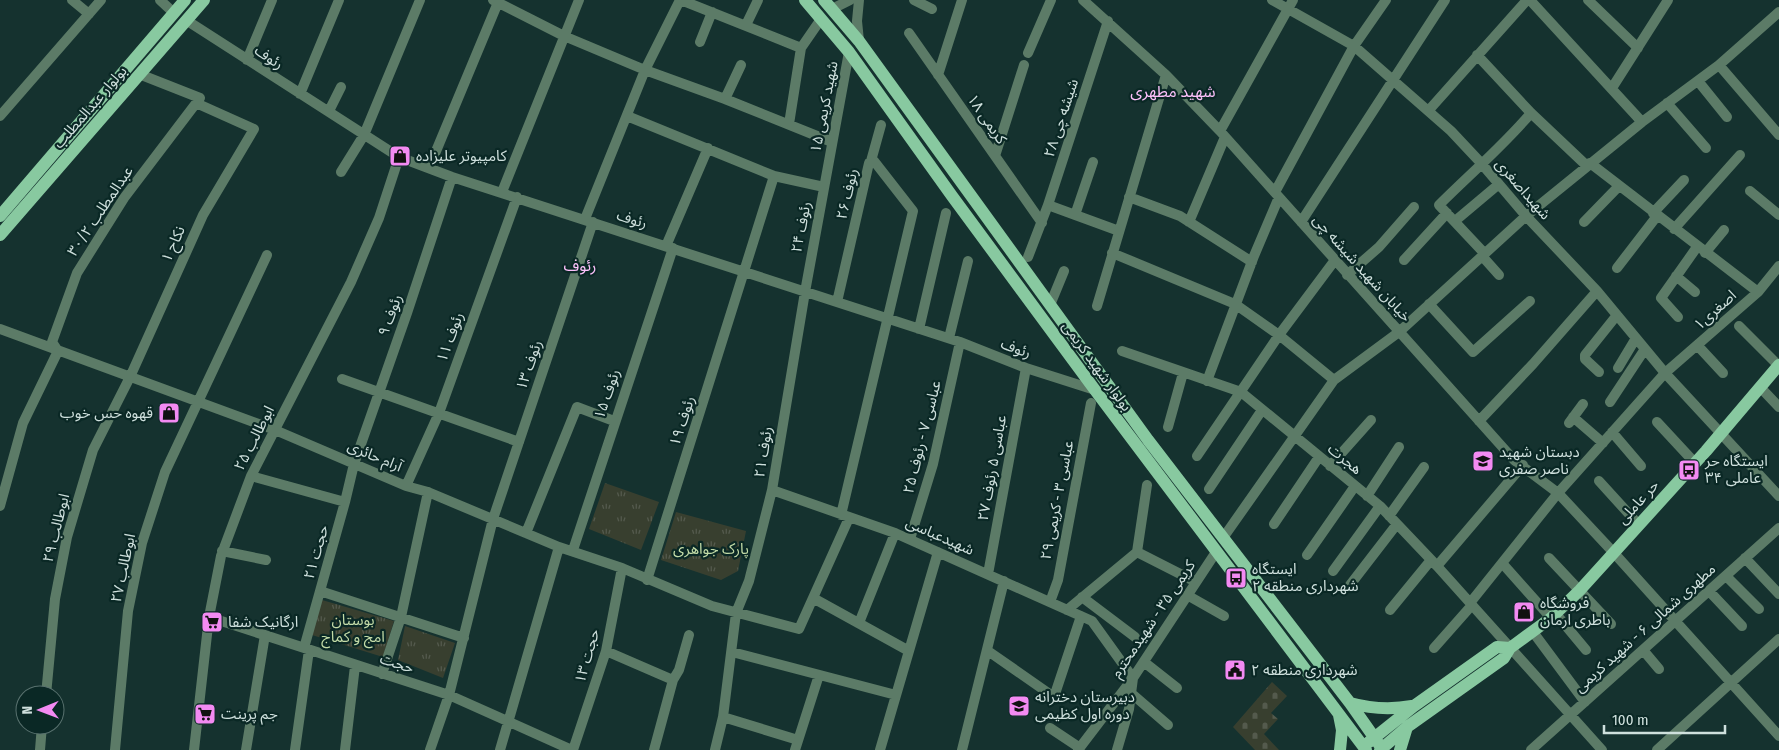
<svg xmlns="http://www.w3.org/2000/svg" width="1779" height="750" viewBox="0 0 1779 750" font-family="'Fira Sans Condensed','Noto Sans Arabic',sans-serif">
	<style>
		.cemetery { fill: url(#cemetery-stones) }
		.park { fill: url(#park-tufts) }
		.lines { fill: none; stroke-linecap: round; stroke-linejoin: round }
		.minor { stroke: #5c7b67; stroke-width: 10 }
		.major { stroke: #88c9a0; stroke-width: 12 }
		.labels { text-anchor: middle; stroke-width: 4.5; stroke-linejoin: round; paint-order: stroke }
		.street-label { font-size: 15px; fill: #cfe0dd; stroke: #0a2825 }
		.poi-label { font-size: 15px; fill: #cfe0dd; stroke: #0a2825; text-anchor: start }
		.park-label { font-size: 15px; fill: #c3dba7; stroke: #0a2825 }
		.neighbourhood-label { font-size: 16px; fill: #fdc1fb; stroke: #0a2825 }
	</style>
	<defs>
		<pattern id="cemetery-stones" width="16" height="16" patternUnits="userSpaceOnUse" patternTransform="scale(1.25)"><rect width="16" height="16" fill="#383f2f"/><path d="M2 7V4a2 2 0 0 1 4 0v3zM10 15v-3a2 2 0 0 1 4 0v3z" fill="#545a4d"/></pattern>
		<pattern id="park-tufts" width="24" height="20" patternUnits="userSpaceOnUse" patternTransform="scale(1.25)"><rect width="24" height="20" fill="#383f2f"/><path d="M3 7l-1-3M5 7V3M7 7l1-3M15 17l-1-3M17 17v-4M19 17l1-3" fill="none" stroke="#545a4d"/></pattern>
	</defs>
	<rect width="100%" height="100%" fill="#15322f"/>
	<path class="cemetery" d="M1272 682 1287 696 1271 713 1278 719 1264 734 1279 750H1255L1233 727Z"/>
	<path class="park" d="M605 483 659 502 641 550 589 529Z
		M676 512 746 531 738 571 721 580 661 560Z
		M322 600 394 621 383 657 312 635Z
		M405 626 455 643 443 678 398 660Z"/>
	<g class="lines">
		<path class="minor" d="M72 0 89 14
			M160 0 174 13
			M493 0 564 36 645 70 725 99 832 142
			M681 0 801 48
			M859 0 857 21 859 41
			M914 0 932 9
			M1083 0 1166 75 1220 131 1514 460 1558 493 1614 553 1779 736
			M1272 0 1354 46 1451 131 1481 163 1526 216 1597 291 1665 373 1779 496
			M1530 0 1642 122
			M1588 0 1638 48
			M832 9 850 0
			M186 20 399 157 452 177 960 342 1026 368 1095 390
			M746 25 758 0
			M909 33 1042 223
			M700 42 712 12
			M1028 53 1051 0
			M1477 55 1531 113 1587 166
			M247 60 272 0
			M1719 65 1779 135
			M938 75 962 0
			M1698 81 1727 117
			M1612 88 1668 0
			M300 94 339 0
			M725 99 741 65
			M1667 103 1706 148
			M1429 110 1527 0
			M329 111 341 87
			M0 116 101 0
			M627 116 774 176 824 187
			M789 124 801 48 821 19
			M1220 131 1293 0
			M995 156 1024 65
			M871 161 881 125
			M1590 163 1758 292
			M429 168 499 0
			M341 172 364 135 420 0
			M1750 191 1779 215
			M502 192 579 0
			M1275 192 1354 46 1386 0
			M1129 197 1180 216 1252 262
			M1048 205 1119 231
			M1653 213 1684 180
			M1075 215 1093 162
			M585 219 645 70 680 0
			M1455 221 1499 184
			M1189 222 1225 137
			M1301 222 1445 0
			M1584 222 1619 186
			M1674 229 1740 155
			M666 246 708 148
			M1112 253 1235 304 1279 335 1334 380
			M1705 253 1724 230
			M1485 254 1439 205C1470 174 1503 146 1531 113
			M1482 256 1499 275
			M1028 257 1048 205 1108 21
			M1404 260 1447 213
			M1617 268 1657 216
			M1347 275 1379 247 1414 207
			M1676 276 1695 292
			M837 302 869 163 874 161 913 211 841 515
			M1429 304 1473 352 1530 301
			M1050 305 1064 271
			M1097 306 1166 75
			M1678 317 1661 298 1697 247
			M1739 326 1779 366
			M0 329 275 430 406 486 428 492 559 547 622 568 712 606 799 629 849 518
			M919 329 946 213
			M949 338 968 261
			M1698 346 1723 373
			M1122 351 1241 392 1380 506 1437 566 1602 750
			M1618 368 1636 338
			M1599 372 1585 359V355L1617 315
			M342 379 519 442
			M1207 381 1254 256 1279 197
			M1760 387 1779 407
			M1610 402 1645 349
			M1573 417 1603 443
			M1479 421 1533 364 1597 291
			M1657 422 1695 463
			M1569 423 1583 404
			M1168 427 1183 373
			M1612 432 1641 466
			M1197 456 1279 335 1335 260
			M1330 466 1371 420
			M251 476 345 502
			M1599 481 1639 525
			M406 486 439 413 517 197
			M1209 489 1262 410
			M772 490 895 533 1092 621 1133 678 1129 709 1117 750
			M1367 496 1399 447
			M0 506 23 423 58 351 52 342 77 273 124 198 200 98 139 74
			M1389 516 1424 467
			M1274 524 1319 457
			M526 533 577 407 614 421
			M1223 538 1334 380 1399 332 1526 216 1642 122 1719 65 1779 12
			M910 539 933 464 960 342
			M573 550 673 248
			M222 551 266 560
			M1137 552 1147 485
			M1307 555 1355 486
			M1549 558 1611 624
			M1745 558 1779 594
			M1502 563 1551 618
			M1437 566 1523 465
			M1333 571 1380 506
			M988 574 1026 368
			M1726 576 1759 609
			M647 580 774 176
			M1350 585 1397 524
			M320 591 464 638
			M1709 591 1742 626
			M1187 595 1224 616
			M1082 597 1135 637
			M813 598 909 651
			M1050 602 1058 580 1091 403
			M1470 603 1558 493 1665 373 1758 292 1779 266
			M1067 610 1137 552 1196 582
			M1390 610 1431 560
			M1556 614 1586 650
			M209 617 449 695 572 750
			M859 623 895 533
			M1533 632 1585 702
			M304 648 345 502 354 464 407 313 452 177
			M1434 648 1472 605
			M1643 650 1659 669
			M606 651 673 680
			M988 651 1054 697 1081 616
			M732 652 896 695
			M1144 662 1177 688
			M382 674 401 617 428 492
			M1131 693 1168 725
			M46 695 55 599 67 537 93 450 130 377 203 215 254 129 196 103
			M723 717 798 740
			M1050 728 1080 748
			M40 750 42 725
			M115 750 128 611 142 543 165 472 267 255
			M194 750 209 617 221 556 251 476 351 282 379 218 399 157
			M246 750 265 635
			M295 750 309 650
			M345 750 355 666
			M430 750 449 695 493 519 593 222
			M500 750 559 547
			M573 750 606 651 622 568
			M654 750 673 680 679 670 689 635
			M715 750 723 717 736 613 749 581 772 490 805 292 849 52
			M795 750 819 675
			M880 750 938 552
			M962 750 1004 581
			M1078 750 1133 678 1216 552
			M1531 750 1779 528
			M1657 750 1779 639"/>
		<path class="major" d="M805 0 849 52 952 196 1095 390 1366 750
			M824 0 859 41 1148 440 1350 703 1383 750
			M0 216 185 0
			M0 235 204 0
			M1350 703C1372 709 1390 710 1412 706
			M1339 715 1342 730 1340 750
			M1369 742 1414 706 1497 647 1510 648
			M1380 750 1407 727 1504 658 1510 648 1551 618 1580 590 1706 451 1779 365
			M1400 750 1407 727"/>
	</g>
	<defs>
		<g id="shop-square" transform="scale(1.125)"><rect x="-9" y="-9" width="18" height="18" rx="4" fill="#f38af2" stroke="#0a2825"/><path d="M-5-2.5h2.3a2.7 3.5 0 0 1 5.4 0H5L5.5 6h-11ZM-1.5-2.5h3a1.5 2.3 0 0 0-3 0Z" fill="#111"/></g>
		<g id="school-square" transform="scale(1.125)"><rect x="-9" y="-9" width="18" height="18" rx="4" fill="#f38af2" stroke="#0a2825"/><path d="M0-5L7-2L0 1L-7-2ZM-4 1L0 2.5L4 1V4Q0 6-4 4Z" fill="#111"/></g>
		<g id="bus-square" transform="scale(1.125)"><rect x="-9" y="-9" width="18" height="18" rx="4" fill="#f38af2" stroke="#0a2825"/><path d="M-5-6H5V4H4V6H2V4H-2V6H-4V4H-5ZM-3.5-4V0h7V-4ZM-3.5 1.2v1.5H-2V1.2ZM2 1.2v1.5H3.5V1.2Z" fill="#111"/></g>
		<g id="supermarket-square" transform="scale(1.125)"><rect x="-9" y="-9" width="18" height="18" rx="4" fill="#f38af2" stroke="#0a2825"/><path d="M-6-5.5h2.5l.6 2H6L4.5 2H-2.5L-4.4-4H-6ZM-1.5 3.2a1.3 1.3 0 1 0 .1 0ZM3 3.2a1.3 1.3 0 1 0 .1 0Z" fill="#111"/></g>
		<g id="civic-square" transform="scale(1.125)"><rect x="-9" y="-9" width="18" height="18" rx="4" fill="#f38af2" stroke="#0a2825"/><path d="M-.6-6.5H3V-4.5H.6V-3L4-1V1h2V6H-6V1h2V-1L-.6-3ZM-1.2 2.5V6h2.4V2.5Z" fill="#111"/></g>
	</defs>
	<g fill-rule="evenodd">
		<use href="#shop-square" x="400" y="156"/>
		<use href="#shop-square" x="169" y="413"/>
		<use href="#school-square" x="1483" y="461"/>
		<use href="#bus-square" x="1689" y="470"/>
		<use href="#bus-square" x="1236" y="578"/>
		<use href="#shop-square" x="1524" y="612"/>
		<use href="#supermarket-square" x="212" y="622"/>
		<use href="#civic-square" x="1235" y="670"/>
		<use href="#school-square" x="1019" y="706"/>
		<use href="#supermarket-square" x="205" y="714"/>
	</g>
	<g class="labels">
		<g class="street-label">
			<text transform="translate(269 57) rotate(34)" y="5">رئوف</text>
			<text transform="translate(90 107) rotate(-49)" y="5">بولوار عبدالمطلب</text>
			<text transform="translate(824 107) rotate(-79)" y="5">شهید کریمی ۱۵</text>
			<text transform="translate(1061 118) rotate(-72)" y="5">شیشه چی ۲۸</text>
			<text transform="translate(987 119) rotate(55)" y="5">کریمی ۱۸</text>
			<text transform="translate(1523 189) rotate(49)" y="5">شهیداصغری</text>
			<text transform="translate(847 194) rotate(-77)" y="5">رئوف ۲۶</text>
			<text transform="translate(100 211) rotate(-56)" y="5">عبدالمطلب ۳۰/۲</text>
			<text transform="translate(632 219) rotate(18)" y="5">رئوف</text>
			<text transform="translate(801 227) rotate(-79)" y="5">رئوف ۲۴</text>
			<text transform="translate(173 244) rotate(-66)" y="5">نکاح ۱</text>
			<text transform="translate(1362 268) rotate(48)" y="5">خیابان شهید شیشه چی</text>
			<text transform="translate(1715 310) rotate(-42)" y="5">اصغری۱</text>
			<text transform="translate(390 315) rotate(-70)" y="5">رئوف ۹</text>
			<text transform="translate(450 337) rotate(-70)" y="5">رئوف ۱۱</text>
			<text transform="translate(1016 348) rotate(21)" y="5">رئوف</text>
			<text transform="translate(529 365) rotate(-71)" y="5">رئوف ۱۳</text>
			<text transform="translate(1097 366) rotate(54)" y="5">بولوار شهید کریمی</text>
			<text transform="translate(607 394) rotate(-71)" y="5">رئوف ۱۵</text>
			<text transform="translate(682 421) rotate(-72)" y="5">رئوف ۱۹</text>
			<text transform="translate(922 437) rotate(-76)" y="5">عباسی ۷ - رئوف ۲۵</text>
			<text transform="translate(254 438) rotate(-63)" y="5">ابوطالب ۲۵</text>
			<text transform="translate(763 452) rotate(-81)" y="5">رئوف ۲۱</text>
			<text transform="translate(375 456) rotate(23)" y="5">آرام حائری</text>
			<text transform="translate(1345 459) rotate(39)" y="5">هجرت</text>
			<text transform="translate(992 468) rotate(-80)" y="5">عباسی ۵ رئوف ۲۷</text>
			<text transform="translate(1057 500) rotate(-79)" y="5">عباسی ۳ - کریمی ۲۹</text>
			<text transform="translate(1638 502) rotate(-48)" y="5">حر عاملی</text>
			<text transform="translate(56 528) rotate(-76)" y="5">ابوطالب ۲۹</text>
			<text transform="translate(940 536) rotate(24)" y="5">شهیدعباسی</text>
			<text transform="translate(316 552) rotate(-74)" y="5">حجت ۲۱</text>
			<text transform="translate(123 568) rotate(-78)" y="5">ابوطالب ۲۷</text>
			<text transform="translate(1153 619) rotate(-56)" y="5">کریمی ۳۵ - شهیدمحترم</text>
			<text transform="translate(1645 628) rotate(-42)" y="5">مطهری شمالی ۶ - شهید کریمی</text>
			<text transform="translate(587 656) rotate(-74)" y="5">حجت ۱۳</text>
			<text transform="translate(397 663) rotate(18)" y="5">حجت</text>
		</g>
		<g class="poi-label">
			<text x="416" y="161">کامپیوتر علیزاده</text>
			<text x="153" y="418" text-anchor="end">قهوه حس خوب</text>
			<text x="1499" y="457">دبستان شهید<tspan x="1499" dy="17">ناصر صفری</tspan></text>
			<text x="1705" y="466">ایستگاه حر<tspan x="1705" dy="17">عاملی ۳۴</tspan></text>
			<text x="1252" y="574">ایستگاه<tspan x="1252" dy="17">شهرداری منطقه ۲</tspan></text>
			<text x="1540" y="608">فروشگاه<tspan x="1540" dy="17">باطری ارمان</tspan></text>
			<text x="228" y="627">ارگانیک شفا</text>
			<text x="1251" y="675">شهرداری منطقه ۲</text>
			<text x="1035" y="702">دبیرستان دخترانه<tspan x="1035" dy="17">دوره اول کظیمی</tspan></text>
			<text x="221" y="719">جم پرینت</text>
		</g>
		<g class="park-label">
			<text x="711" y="554">پارک جواهری</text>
			<text x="353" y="625">بوستان<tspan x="353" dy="17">امج و کماج</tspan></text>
		</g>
		<g class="neighbourhood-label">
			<text x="1173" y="97">شهید مطهری</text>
			<text x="580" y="271">رئوف</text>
		</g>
	</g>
	<g transform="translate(40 710) rotate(269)"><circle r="24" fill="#0a2825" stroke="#59726f"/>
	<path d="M0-4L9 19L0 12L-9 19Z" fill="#f38af2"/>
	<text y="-8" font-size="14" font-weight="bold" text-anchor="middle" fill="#cfe0dd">N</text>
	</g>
	<path d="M1604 725v8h121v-8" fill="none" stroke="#cfe0dd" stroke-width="2.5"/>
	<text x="1612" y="725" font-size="15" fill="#cfe0dd" stroke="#0a2825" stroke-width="4" paint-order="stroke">100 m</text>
</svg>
